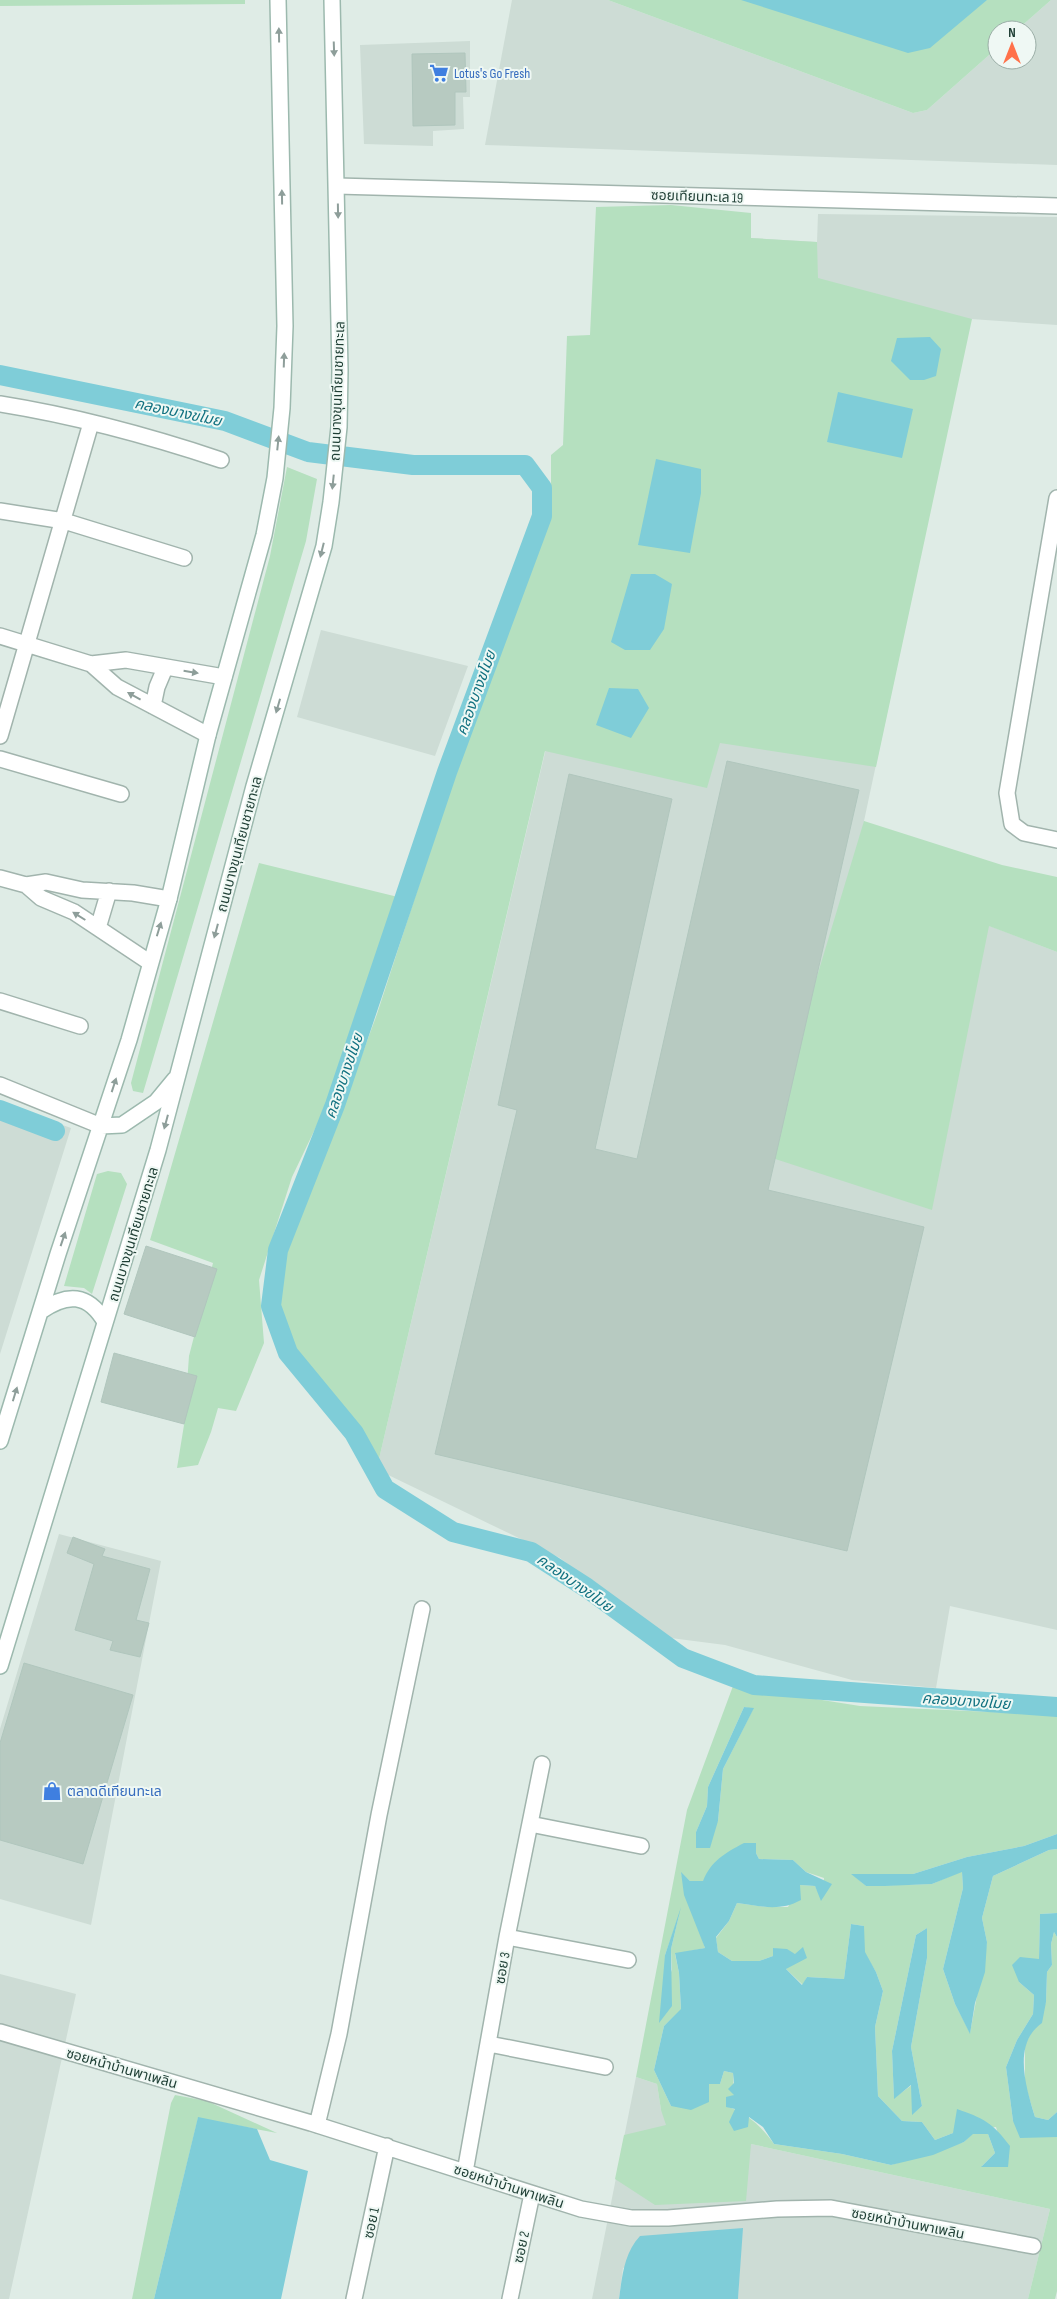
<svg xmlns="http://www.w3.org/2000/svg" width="1057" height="2299" viewBox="0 0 1057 2299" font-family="'Sofia Sans Condensed','Noto Sans Thai',sans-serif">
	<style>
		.built { fill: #cddcd5 }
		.green { fill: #b5e0bf; fill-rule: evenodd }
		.water { fill: #7fcdd8 }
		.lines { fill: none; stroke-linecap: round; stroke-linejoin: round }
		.canal { stroke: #7fcdd8; stroke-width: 20 }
		.building { fill: #b7cac1; stroke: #b0c6bd }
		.minor-casing { stroke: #a1b4ad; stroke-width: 18 }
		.secondary-casing { stroke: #9cb9ae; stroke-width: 18 }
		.minor { stroke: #fff; stroke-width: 15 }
		.secondary { stroke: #fff; stroke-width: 15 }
		.oneway { fill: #8e9e9a }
		.labels { text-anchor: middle; stroke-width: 4; stroke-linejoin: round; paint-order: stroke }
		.shop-label { font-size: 14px; fill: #366cbe; stroke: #eff8f4; text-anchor: start }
		.street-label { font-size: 14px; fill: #1e3e34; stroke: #eff8f4 }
		.water-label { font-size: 15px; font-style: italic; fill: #117180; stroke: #eff8f4 }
	</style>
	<rect width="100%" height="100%" fill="#dfece6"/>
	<path class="built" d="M512 0H608L913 113 927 110 997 48V60H1027V30H1017L1051 0H1057V165L485 145Z
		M470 41V97H463L464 129 433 131V146L364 144 360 45Z
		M818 214 1057 217V325L971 319 864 821 990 926 1057 952V1630L950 1606 936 1688 852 1680 725 1645 663 1637 560 1558 380 1471 379 1459 665 242 751 238 817 242Z
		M321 630 468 666 435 756 297 717Z
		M0 1103 71 1128 0 1354Z
		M59 1534 161 1561 91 1925 0 1899V1729Z
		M0 1974 76 1994 9 2299H0Z
		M636 2077 657 2084 661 2110 751 2144 1050 2209 1028 2299H738L742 2228 623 2268 619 2299H592Z"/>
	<path class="green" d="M0 0H245V4L0 6Z
		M608 0H1051L1017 30H997V48L927 110 913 113Z
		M671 205 751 213V238L817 242 818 278 972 319 876 767 720 743 707 788 545 751 379 1459 359 1428 295 1349 277 1307 284 1257 331 1139 377 1014 444 808 542 536 551 498V455L563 445 567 336 590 335 596 207Z
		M287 467 317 479 306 541 143 1093 133 1091 131 1083 270 556Z
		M864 821 1002 865 1057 877V952L989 926 932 1210 763 1155Z
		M259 863 398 897 326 1106 292 1177 259 1280 264 1343 236 1411 218 1408 211 1432 198 1465 177 1468 184 1425 189 1356 213 1263 150 1240Z
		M108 1171 121 1173 127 1184 92 1294 84 1288 64 1286 97 1174Z
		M733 1686 860 1706 1057 1715V1834L1024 1846 967 1857 913 1874H852L866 1886 932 1884 962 1871 963 1888 943 1969 955 2004 970 2033 987 1942 982 1918 993 1876 1049 1850 1057 1849V1913L1040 1914 1039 1959 1019 1982 1034 1995 1033 2014 1017 2040 1006 2067 1013 2121 1043 2137H1057V2291L1055 2299H1028L1050 2209 751 2144 746 2201 655 2205 615 2179 624 2135 666 2125 661 2110 657 2084 636 2077 687 1810ZM744 1707 753 1709 723 1769 718 1821 696 1847V1832L707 1806 708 1787ZM756 1853 759 1859 793 1860 806 1872 824 1878 822 1900 815 1886 800 1885 788 1907H766L737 1903 729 1921 716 1938 718 1952 732 1961H759L773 1956V1948L795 1954 786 1969 803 1985 807 1977 844 1979 851 1924 864 1926V1952L876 1972 883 1991 875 2027 878 2096 902 2121 922 2122 935 2140 953 2133 996 2127 1008 2167 982 2166 995 2153 988 2134H972L964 2142 891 2165 842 2154 774 2144C761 2126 747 2113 726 2106L734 2095 733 2073 724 2071 720 2084H709L671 2106 654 2070 664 2026 681 2010 679 1973 675 1954 705 1948 681 1873 690 1881H703ZM679 1915 671 1949 672 1972 665 1955ZM927 1928V1958L911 2047 922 2106 912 2114V2085L894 2098 892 2051 916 1935Z
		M1054 1932 1057 1937V2112L1048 2120 1035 2117 1025 2084V2045L1046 2002 1047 1972 1052 1965 1051 1944Z
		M175 2095 207 2101 277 2133 198 2118 154 2299H132L171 2103Z"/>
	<path class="water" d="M741 0H987L930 48 908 53Z
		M930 337 941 349 936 376 924 380H910L891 361 897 338Z
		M838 392 913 409 902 458 827 442Z
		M656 459 701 469V493L690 553 638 545Z
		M631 574H655L672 584 664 629 650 650H625L611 642Z
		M609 688 638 689 649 708 631 738 596 725Z
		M744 1707 754 1708 723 1769 718 1821 710 1848H696V1832L707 1806 708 1787Z
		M1057 1834V1849L1049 1850 993 1876 982 1918 987 1942 985 1972 975 2003 970 2034 955 2004 943 1969 963 1888 962 1872 932 1884 885 1886H866L851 1874H913L967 1857 1024 1846Z
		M744 1843H756V1853L759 1859 793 1860 806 1872 832 1884 821 1901 815 1886 800 1885 801 1900C779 1912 761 1906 737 1903L729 1921 716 1937 718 1952 732 1961H759L773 1956V1948L787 1949 795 1954 803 1947 807 1958 786 1969 802 1985 807 1977 844 1979 851 1924 864 1926 865 1952 876 1972 883 1991 875 2027 878 2096 902 2121 922 2122 935 2140 953 2133 957 2109C983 2118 993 2123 1010 2146L1008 2167H981L995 2153 988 2134H973L964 2142 933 2155 891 2165 842 2154 774 2144 763 2127 749 2117 748 2127 734 2131 729 2122 735 2109 726 2107V2097L734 2095 728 2089 734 2083 733 2073 724 2071 720 2084H709V2102L691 2110 671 2106 654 2070 664 2026 681 2009 679 1973 675 1953 705 1948 684 1895 681 1872 690 1881H703C711 1861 725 1853 744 1843Z
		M681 1907 671 1949 672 2006 659 2023 665 1955Z
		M1057 1913V1937L1054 1932 1051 1944 1052 1965 1047 1972 1046 2002 1042 2023C1012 2044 1026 2087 1035 2117L1048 2120 1057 2112V2137L1020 2138 1013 2121 1006 2067 1017 2040 1033 2014 1034 1995 1019 1982 1012 1965 1020 1957 1039 1959 1040 1914Z
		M927 1928V1958L911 2047 922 2106 912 2115 911 2085 894 2099 892 2051 916 1935Z
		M198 2117 257 2129 270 2160 308 2171 281 2299H154Z
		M743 2228 738 2299H619C622 2277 624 2253 640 2236Z"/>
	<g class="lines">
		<path class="canal" d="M0 375 225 421 308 452 413 465H525L542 488V516L447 772 335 1105 278 1250 271 1306 288 1353 354 1433 385 1489 453 1532 531 1552 587 1588 683 1658 754 1685 1057 1707
			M0 1110 55 1131"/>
	</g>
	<path class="building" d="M465 53 466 92H455V125L413 126 412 54Z
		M727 761 859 790 768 1190 924 1227 847 1551 435 1454 517 1110 498 1105 569 774 672 799 595 1149 637 1159Z
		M146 1246 217 1269 195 1337 124 1314Z
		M114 1353 197 1376 184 1424 101 1402Z
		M73 1537 105 1549 102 1556 150 1569 136 1620 149 1623 140 1657 110 1650 113 1641 75 1630 94 1564 67 1553Z
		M24 1663 133 1695 83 1864 0 1840V1743Z"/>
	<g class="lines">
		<g class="minor-casing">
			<path id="minor" d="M337 186 1057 206
				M0 404C75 416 149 436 221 460
				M1057 498 1007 793 1012 824 1024 833 1057 840
				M0 511 64 521 184 558
				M0 636 91 664 117 687 208 735
				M91 664 126 660 224 677
				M153 706 157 687 165 668
				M0 736 91 423
				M0 759 121 794
				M0 878 26 885 46 882 82 890 133 893 169 899
				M26 885 41 898 74 912 149 962
				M98 928 109 891
				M0 1001 80 1026
				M0 1085 101 1126
				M530 1824 641 1846
				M507 1937 628 1960
				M0 2032 311 2123 581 2209 631 2218H668L777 2209 831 2208 1033 2246
				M489 2044 605 2067
				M317 2125 339 2034 379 1815 422 1609
				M465 2172 507 1937 542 1764
				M354 2299 387 2146
				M510 2299 532 2194"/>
		</g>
		<g class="secondary-casing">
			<path id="secondary" d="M101 1126 122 1125 156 1102 175 1079
				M41 1311C67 1293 88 1293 105 1322
				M0 1441 58 1254 129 1040 169 899 208 735 264 535 275 478 282 408 285 326 278 0
				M0 1666 158 1150 254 786 324 546 331 502 339 427 340 370 332 0"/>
		</g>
		<use href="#minor" class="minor"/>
		<use href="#secondary" class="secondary"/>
	</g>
	<defs><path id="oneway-solid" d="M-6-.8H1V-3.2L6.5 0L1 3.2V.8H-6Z" transform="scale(1.25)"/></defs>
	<g class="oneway">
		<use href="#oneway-solid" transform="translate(279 35) rotate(-91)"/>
		<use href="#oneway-solid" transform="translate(334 49) rotate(88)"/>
		<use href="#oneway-solid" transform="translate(282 197) rotate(-91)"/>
		<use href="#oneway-solid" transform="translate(338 211) rotate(89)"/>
		<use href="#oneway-solid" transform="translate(284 360) rotate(-88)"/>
		<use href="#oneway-solid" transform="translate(278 443) rotate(-84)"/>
		<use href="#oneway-solid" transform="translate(333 482) rotate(96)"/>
		<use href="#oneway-solid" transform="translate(322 550) rotate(104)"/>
		<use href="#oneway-solid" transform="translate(191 672) rotate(9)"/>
		<use href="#oneway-solid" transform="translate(134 696) rotate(-151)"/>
		<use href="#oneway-solid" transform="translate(278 706) rotate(106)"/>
		<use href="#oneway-solid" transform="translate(79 916) rotate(-148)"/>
		<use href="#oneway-solid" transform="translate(159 929) rotate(-73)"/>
		<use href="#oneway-solid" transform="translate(216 931) rotate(105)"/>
		<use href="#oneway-solid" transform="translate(114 1085) rotate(-72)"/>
		<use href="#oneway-solid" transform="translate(166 1122) rotate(105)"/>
		<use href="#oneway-solid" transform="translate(63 1239) rotate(-71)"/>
		<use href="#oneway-solid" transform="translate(15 1394) rotate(-73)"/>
	</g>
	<defs>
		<g id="supermarket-bare" transform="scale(1.5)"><path d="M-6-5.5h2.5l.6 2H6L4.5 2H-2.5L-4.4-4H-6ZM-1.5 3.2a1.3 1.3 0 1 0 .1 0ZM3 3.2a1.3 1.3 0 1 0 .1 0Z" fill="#3f7fe0" stroke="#eff8f4" stroke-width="2.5" paint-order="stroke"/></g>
		<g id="shop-bare" transform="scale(1.5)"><path d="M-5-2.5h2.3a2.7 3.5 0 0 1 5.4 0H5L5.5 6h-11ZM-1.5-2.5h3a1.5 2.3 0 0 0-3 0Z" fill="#3f7fe0" stroke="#eff8f4" stroke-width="2.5" paint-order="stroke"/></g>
	</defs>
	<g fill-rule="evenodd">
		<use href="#supermarket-bare" x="439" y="73"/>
		<use href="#shop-bare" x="52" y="1791"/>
	</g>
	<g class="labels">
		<g class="shop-label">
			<text x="454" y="78">Lotus's Go Fresh</text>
			<text x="67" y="1796">ตลาดดีเทียนทะเล</text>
		</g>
		<g class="street-label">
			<text transform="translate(697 196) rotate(2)" y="5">ซอยเทียนทะเล 19</text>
			<text transform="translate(337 391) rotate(-88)" y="5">ถนนบางขุนเทียนชายทะเล</text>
			<text transform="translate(239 844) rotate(-75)" y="5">ถนนบางขุนเทียนชายทะเล</text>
			<text transform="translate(133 1234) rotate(-73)" y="5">ถนนบางขุนเทียนชายทะเล</text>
			<text transform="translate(502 1968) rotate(-80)" y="5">ซอย 3</text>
			<text transform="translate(122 2068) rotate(16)" y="5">ซอยหน้าบ้านพาเพลิน</text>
			<text transform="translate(509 2186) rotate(18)" y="5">ซอยหน้าบ้านพาเพลิน</text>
			<text transform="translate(371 2223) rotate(-78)" y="5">ซอย 1</text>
			<text transform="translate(908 2223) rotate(11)" y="5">ซอยหน้าบ้านพาเพลิน</text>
			<text transform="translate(521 2247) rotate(-78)" y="5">ซอย 2</text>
		</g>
		<g class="water-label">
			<text transform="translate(178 412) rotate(12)" y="5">คลองบางขโมย</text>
			<text transform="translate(476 693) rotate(-70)" y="5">คลองบางขโมย</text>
			<text transform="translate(344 1076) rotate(-71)" y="5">คลองบางขโมย</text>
			<text transform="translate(575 1583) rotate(35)" y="5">คลองบางขโมย</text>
			<text transform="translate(966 1701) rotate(4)" y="5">คลองบางขโมย</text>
		</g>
	</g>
	<g transform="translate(1012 45)"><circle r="24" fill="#eff8f4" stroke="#9baea7"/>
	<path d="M0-4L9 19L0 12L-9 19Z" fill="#ff714a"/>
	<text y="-8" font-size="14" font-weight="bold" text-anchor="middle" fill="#1e3e34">N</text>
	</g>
</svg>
